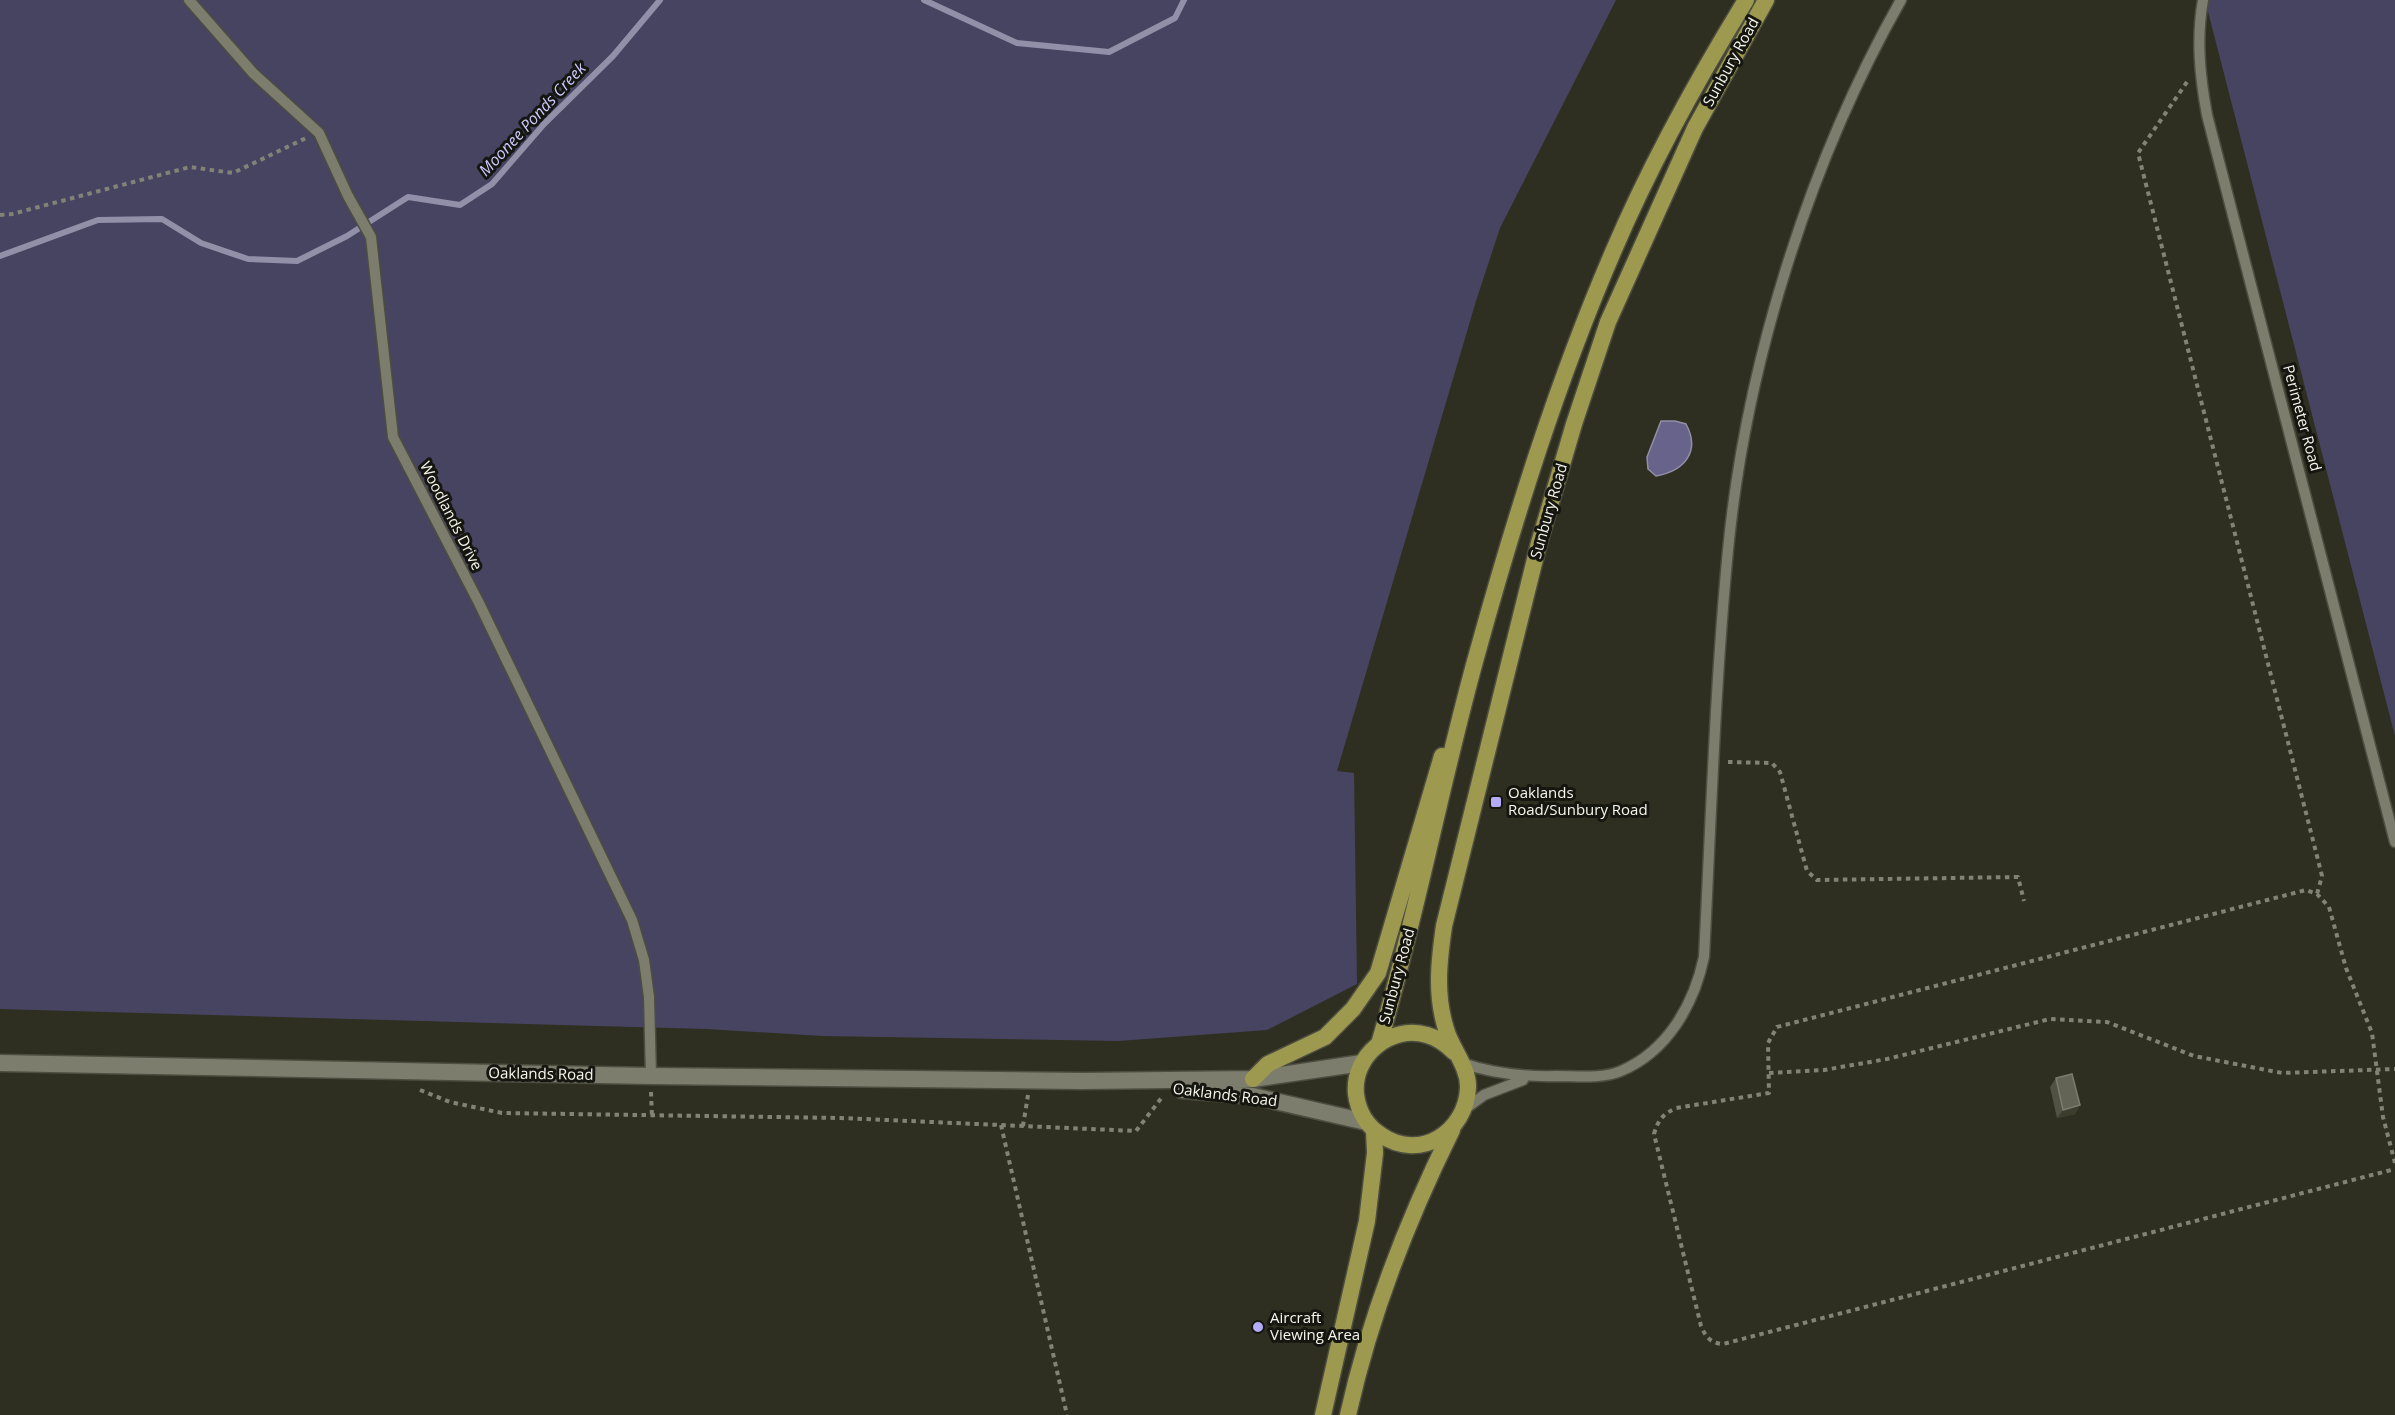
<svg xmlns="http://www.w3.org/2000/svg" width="2395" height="1415" viewBox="0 0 2395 1415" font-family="'Open Sans',sans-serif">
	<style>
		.green { fill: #474462 }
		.water { fill: #67638b; stroke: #928fa8; stroke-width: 1.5 }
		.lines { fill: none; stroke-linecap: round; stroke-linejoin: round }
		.stream { stroke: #928fa8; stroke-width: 6 }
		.service-casing { stroke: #4d4d40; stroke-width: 13 }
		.secondary-casing { stroke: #4d4d40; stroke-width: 19 }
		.primary-casing { stroke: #4d4d40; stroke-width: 19 }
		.path { stroke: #828276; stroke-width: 4; stroke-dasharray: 4.5 4.5; stroke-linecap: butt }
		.service { stroke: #7d7d6d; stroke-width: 10 }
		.secondary { stroke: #7d7d6d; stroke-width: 16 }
		.primary { stroke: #9d9a50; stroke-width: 16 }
		.wall { fill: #525244 }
		.shaded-wall { fill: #3d3d2e }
		.building { fill: #646456; stroke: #7b7b6e; stroke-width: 1.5 }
		.poi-dot { fill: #b4acf9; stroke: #161610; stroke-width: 2 }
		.labels { text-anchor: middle; stroke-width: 6; stroke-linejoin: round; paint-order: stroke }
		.street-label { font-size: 15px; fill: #f6f6ed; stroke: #161610 }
		.poi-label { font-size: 15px; fill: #f6f6ed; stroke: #161610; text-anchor: start }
		.water-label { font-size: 16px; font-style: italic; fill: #cdc9fe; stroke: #161610 }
	</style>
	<rect width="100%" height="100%" fill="#2f2f21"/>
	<path class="green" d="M0 0H1616L1500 228 1476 301 1337 771 1354 773 1357 984 1267 1030 1118 1041 823 1036 706 1029 0 1009Z
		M2205 0H2395V736Z"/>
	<path class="water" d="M1661 421H1675L1686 424C1701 452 1684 471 1656 476L1648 469 1647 457Z"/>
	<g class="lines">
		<path class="stream" d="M924 0 1017 43 1109 52 1175 18 1184 0
			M0 256 98 220 162 219 201 243 248 259 297 261 347 236 408 197 460 205 492 184 544 124 613 56 660 0"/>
		<g class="service-casing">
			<path id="service" d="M189 0 253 73 319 133 348 196 371 237 393 437 479 603 632 920 644 960 649 997 651 1076
				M2203 0C2196 39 2200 77 2207 115L2395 842
				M1462 1063C1494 1074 1523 1077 1557 1076 1577 1076 1602 1079 1621 1071 1668 1051 1694 1004 1704 957 1711 821 1715 685 1728 550 1746 365 1809 162 1901 0
				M1465 1109 1484 1095 1523 1080"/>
		</g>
		<g class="secondary-casing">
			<path id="secondary" d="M0 1063 651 1076 1082 1081 1253 1079 1362 1063
				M1182 1090 1253 1096 1366 1122"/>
		</g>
		<g class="primary-casing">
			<path id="primary" d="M1379 1044C1417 915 1441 783 1477 654 1515 517 1557 382 1613 252 1650 165 1697 80 1746 0
				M1454 1052C1446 1044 1438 1038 1427 1035 1391 1024 1352 1056 1356 1094 1358 1111 1367 1126 1381 1135 1420 1162 1466 1132 1468 1088 1469 1067 1451 1048 1446 1029 1435 994 1439 961 1444 926L1539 543 1574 424 1608 322 1695 128 1766 0
				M1253 1079 1268 1064 1325 1037 1353 1009 1378 973 1442 756
				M1323 1415 1367 1221 1375 1153 1374 1131
				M1348 1415C1370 1316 1407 1221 1452 1130"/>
		</g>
		<path class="path" d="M2187 82 2138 153 2319 864 2322 876 2317 894
			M0 215 12 214 190 167 233 173 306 138
			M1728 762 1772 763 1780 772 1807 871 1817 880 2018 877 2024 901
			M1769 1073 1824 1070 1887 1059 2050 1019 2107 1022 2194 1056 2282 1073 2395 1069
			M420 1090 450 1102 502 1113 841 1118 1136 1131 1163 1096
			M651 1092 652 1117
			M1001 1125 1067 1415
			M1023 1126 1028 1095
			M2395 1163 2383 1117 2372 1033 2346 968 2329 907 2317 894 2306 890 1777 1027 1768 1043 1769 1093 1676 1108C1663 1114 1658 1120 1654 1134L1701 1326C1706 1337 1710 1343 1723 1344L2395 1169"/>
		<use href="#service" class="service"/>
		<use href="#secondary" class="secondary"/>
		<use href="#primary" class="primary"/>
	</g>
	<path class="wall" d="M2056 1078 2080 1105 2075 1114 2057 1118 2050 1087Z"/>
	<path class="shaded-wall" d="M2080 1105 2075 1114 2057 1118 2063 1110Z"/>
	<path class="building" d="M2072 1074 2080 1105 2063 1110 2056 1078Z"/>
	<g class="poi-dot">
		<rect x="1490" y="796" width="12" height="12" rx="3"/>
		<circle cx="1258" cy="1327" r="6"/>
	</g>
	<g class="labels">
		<g class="street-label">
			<text transform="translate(1731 62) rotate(-61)" y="5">Sunbury Road</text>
			<text transform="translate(2302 418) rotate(75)" y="5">Perimeter Road</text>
			<text transform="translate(1549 511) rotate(-74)" y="5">Sunbury Road</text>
			<text transform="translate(451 516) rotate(63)" y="5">Woodlands Drive</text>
			<text transform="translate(1397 976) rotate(-75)" y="5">Sunbury Road</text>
			<text transform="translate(541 1074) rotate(1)" y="5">Oaklands Road</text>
			<text transform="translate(1225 1095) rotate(7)" y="5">Oaklands Road</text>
		</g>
		<g class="poi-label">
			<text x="1508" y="798">Oaklands<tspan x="1508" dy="17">Road/Sunbury Road</tspan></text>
			<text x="1270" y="1323">Aircraft<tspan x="1270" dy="17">Viewing Area</tspan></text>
		</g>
		<g class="water-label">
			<text transform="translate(532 119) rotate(-47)" y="6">Moonee Ponds Creek</text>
		</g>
	</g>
</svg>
